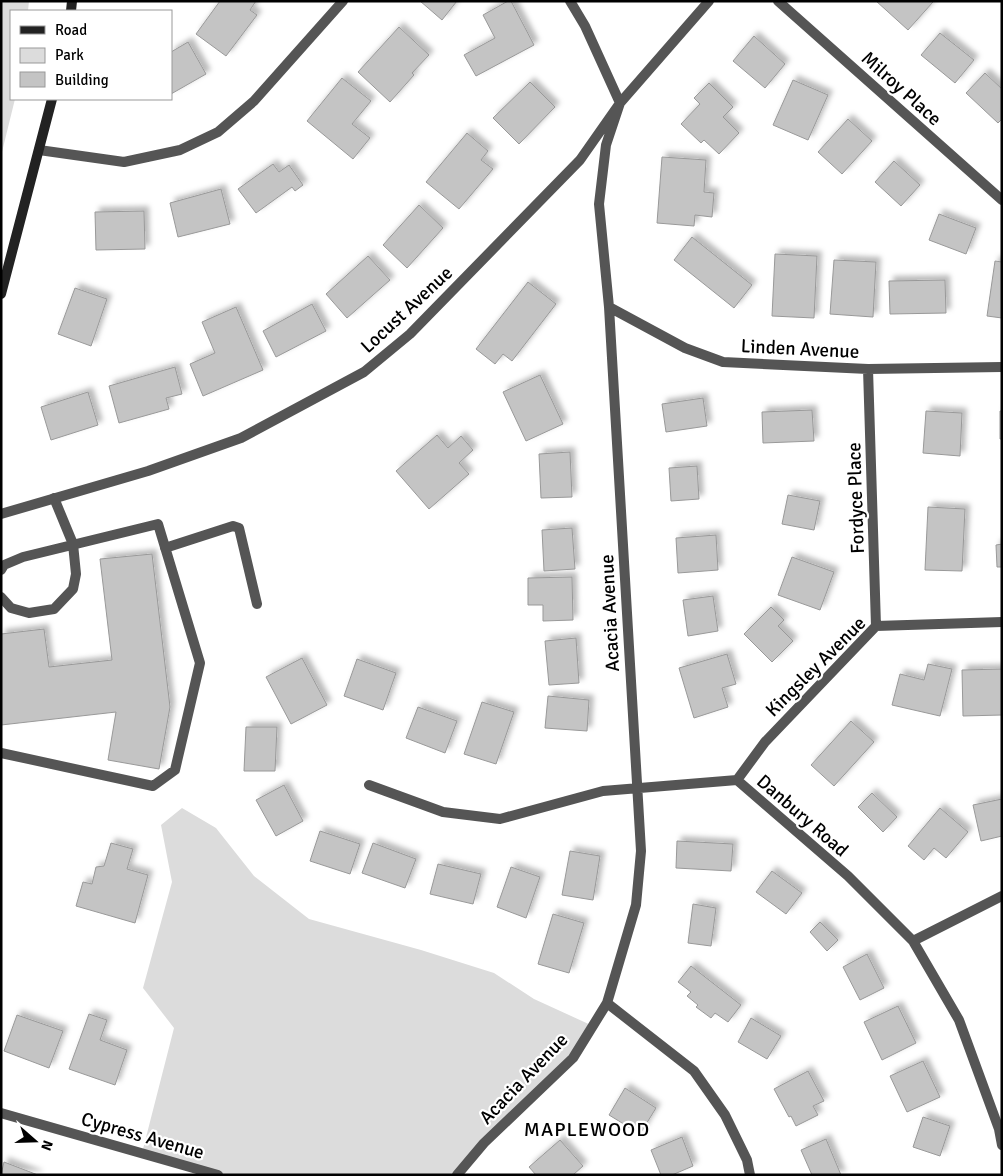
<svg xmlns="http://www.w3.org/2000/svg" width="1003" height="1176" viewBox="0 0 1003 1176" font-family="Signika,sans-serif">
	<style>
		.green { fill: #dcdcdc }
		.building { fill: #c4c4c4; stroke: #999; filter: url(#shadow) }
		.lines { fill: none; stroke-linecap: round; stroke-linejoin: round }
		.service { stroke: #555; stroke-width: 10 }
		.minor { stroke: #555; stroke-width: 10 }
		.secondary { stroke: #222; stroke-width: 10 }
		.labels { text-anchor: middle; stroke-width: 4.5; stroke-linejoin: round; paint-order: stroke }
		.street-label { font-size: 19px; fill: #000; stroke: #fff }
		.neighbourhood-label { font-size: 20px; letter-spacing: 1px; fill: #000; stroke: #fff }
	</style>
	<defs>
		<filter id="shadow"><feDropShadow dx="4.5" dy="-4.5" stdDeviation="2.5" flood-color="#0004"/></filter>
	</defs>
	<rect width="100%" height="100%" fill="#fff"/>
	<path class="green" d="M1 1H29L28 11H11V99H15L1 156Z
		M182 808 216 828 254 876 309 919 421 950 494 973 534 999 593 1026 573 1058 457 1175H218L142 1153 174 1028 143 988 172 882 161 825Z"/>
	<path class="building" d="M220 1H256L250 10 257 15 226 56 196 34Z
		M420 1H457L442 20Z
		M508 1H511L534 45 476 76 464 55 495 38 483 15Z
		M876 1H932L933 2 908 30Z
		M399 27 429 55 412 73 414 75 390 102 358 72Z
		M940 33 974 60 955 83 921 55Z
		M754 36 785 64 765 88 733 61Z
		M188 42 206 74 171 94V52Z
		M985 73 1002 89V119L998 123 966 93Z
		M342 78 371 101 352 124 370 138 353 159 307 121Z
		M793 80 828 95 808 140 773 125Z
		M530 82 555 107 519 144 493 118Z
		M709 83 733 107 723 117 739 133 719 154 704 140 701 143 681 124 700 104 694 98Z
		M848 119 872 141 842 174 818 152Z
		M467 133 488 151 481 160 493 169 459 209 426 182Z
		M662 157 706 160 704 192 714 193 712 217 695 215 694 226 657 223Z
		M894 161 920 185 901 206 875 182Z
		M273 164 279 172 289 165 303 185 295 191 292 187 256 213 238 189Z
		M221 189 230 224 178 237 170 203Z
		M419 205 443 228 407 268 383 245Z
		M144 211 145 249 96 250 95 212Z
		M939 214 976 228 966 254 929 240Z
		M692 237 752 285 734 308 674 260Z
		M775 254 817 256 814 318 772 316Z
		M368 256 390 280 347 318 326 294Z
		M834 260 876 262 873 317 830 314Z
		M995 261 1002 262V318L987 316Z
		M945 280 946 313 890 314 889 281Z
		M528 282 556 304 512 361 503 354 495 364 476 349Z
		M75 288 107 299 91 346 58 334Z
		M312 304 326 331 276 357 263 331Z
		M236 307 263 370 203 396 190 364 215 353 202 322Z
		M175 367 182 394 166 398 169 409 119 423 109 386Z
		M540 375 563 424 526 441 503 392Z
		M88 392 98 425 51 440 41 407Z
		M703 398 707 426 666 432 662 404Z
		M812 410 814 441 763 443 762 412Z
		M926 411 962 413 960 456 923 453Z
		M1000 411H1002V439H1000Z
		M437 435 448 448 461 436 473 450 459 463 469 474 429 509 396 471Z
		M570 452 572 497 541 498 539 454Z
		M697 466 699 499 671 501 669 468Z
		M788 495 820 501 814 530 782 524Z
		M928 507 965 509 962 571 925 570Z
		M572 528 575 569 544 571 542 530Z
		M716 535 718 570 678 573 676 538Z
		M1002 544V567H997L996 545Z
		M152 554 170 707 159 769 108 760 116 712 1 725V634L44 629 49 667 112 660 100 559Z
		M792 557 834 572 820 610 778 595Z
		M572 577 573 620 543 621V605H528V578Z
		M713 596 718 631 688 636 683 600Z
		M771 607 784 620 778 626 793 641 772 662 744 634Z
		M576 638 579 683 549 685 545 641Z
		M727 654 736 684 722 688 728 707 694 718 679 668Z
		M302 658 327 705 291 724 266 677Z
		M357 659 396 673 383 710 344 696Z
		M928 664 952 669 940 716 892 705 900 674 924 680Z
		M1002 669V715L963 716 962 670Z
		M548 696 589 700 587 731 545 728Z
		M482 702 514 712 496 764 464 754Z
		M418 707 457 721 445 753 406 738Z
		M851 721 874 742 834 786 811 765Z
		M246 727H277L275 771H244Z
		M284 785 303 821 276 836 256 800Z
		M872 793 897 817 883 832 858 807Z
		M1002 799V836L981 841 973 805Z
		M940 808 968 832 946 858 934 848 924 860 908 846Z
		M320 831 360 844 350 874 310 861Z
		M677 841 733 844 731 871 676 868Z
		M111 843 133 849 127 869 148 875 135 923 76 906 83 882 92 884 96 867 104 866Z
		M373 843 416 859 405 888 362 873Z
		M570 851 600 856 593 900 562 895Z
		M438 864 481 874 473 904 430 894Z
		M511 867 540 877 526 918 497 907Z
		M772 871 802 893 786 914 756 892Z
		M693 904 716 908 711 946 688 943Z
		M553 914 584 923 569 973 538 964Z
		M820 922 838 940 827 951 810 932Z
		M867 954 884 988 860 1000 843 967Z
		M691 966 741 1005 728 1022 715 1013 711 1018 696 1007 698 1005 687 996 691 992 678 982Z
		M898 1006 916 1043 882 1060 864 1022Z
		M89 1014 107 1020 100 1040 127 1050 115 1085 69 1069Z
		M17 1015 63 1031 49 1068 4 1051Z
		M751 1018 781 1036 767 1059 738 1042Z
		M923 1061 940 1097 907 1112 890 1076Z
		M808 1071 824 1101 813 1106 818 1115 796 1126 791 1116 789 1117 774 1089Z
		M625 1088 656 1108 640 1134 609 1115Z
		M923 1117 950 1126 940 1156 913 1147Z
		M682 1137 693 1166 672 1175H661L651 1150Z
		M826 1139 841 1175H812L801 1150Z
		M560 1140 583 1166 573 1175H536L529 1167Z
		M4 1162 38 1175H1Z"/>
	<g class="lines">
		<path class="service" d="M165 548 233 526 239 528 257 604
			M1 570 4 565 23 557 158 524 200 663 175 770 153 786 1 753
			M1 597 11 608 29 613 54 609 73 589 76 574 73 544 54 498"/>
		<path class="minor" d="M778 1 1002 200
			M39 150 124 162 180 150 218 132 254 101 343 1
			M609 307 685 348 723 362 868 369 1002 367
			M868 369 876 626
			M1 514 148 471 241 438 364 372 410 334 580 160 620 103 709 1
			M737 780 765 742 876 626 1002 622
			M369 785 443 812 500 819 603 791 737 780 848 876 913 941 959 1020 999 1129 1002 1145
			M913 941 1002 896
			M607 1003 694 1071 725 1115 747 1160 750 1175
			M1 1113 218 1175
			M457 1175 484 1143 573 1058 607 1003 636 905 641 851 609 307 599 204 606 145 620 103 585 26 570 1"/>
		<path class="secondary" d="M71 11 72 1
			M1 294 52 99"/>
	</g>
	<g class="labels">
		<g class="street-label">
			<text transform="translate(902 88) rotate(42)" y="7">Milroy Place</text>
			<text transform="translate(406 309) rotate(-43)" y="7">Locust Avenue</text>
			<text transform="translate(800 348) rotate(3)" y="7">Linden Avenue</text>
			<text transform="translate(855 498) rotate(-92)" y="7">Fordyce Place</text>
			<text transform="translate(609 613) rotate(-93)" y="7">Acacia Avenue</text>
			<text transform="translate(815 666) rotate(-45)" y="7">Kingsley Avenue</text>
			<text transform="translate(803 815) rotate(41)" y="7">Danbury Road</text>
			<text transform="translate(523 1078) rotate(-46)" y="7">Acacia Avenue</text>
			<text transform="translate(143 1135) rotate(16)" y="7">Cypress Avenue</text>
		</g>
		<g class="neighbourhood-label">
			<text x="587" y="1136">MAPLEWOOD</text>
		</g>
	</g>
	<rect width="1003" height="1176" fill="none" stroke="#000000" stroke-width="5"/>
	<rect x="10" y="10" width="162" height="90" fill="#ffffff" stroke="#999999"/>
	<rect x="20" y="26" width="25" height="8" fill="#222222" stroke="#999999"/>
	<text x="55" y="35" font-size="15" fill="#000000">Road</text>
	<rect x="20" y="48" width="25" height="15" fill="#dcdcdc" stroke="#999999"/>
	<text x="55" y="60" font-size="15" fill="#000000">Park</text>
	<rect x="20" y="72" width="25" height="15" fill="#c4c4c4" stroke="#999999"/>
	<text x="55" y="85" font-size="15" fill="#000000">Building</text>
	<g transform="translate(35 1141) rotate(110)" stroke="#ffffff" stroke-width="4" paint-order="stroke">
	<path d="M0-4L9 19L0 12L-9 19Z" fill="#000000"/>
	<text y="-8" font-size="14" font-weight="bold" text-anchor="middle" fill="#000000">N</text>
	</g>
</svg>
